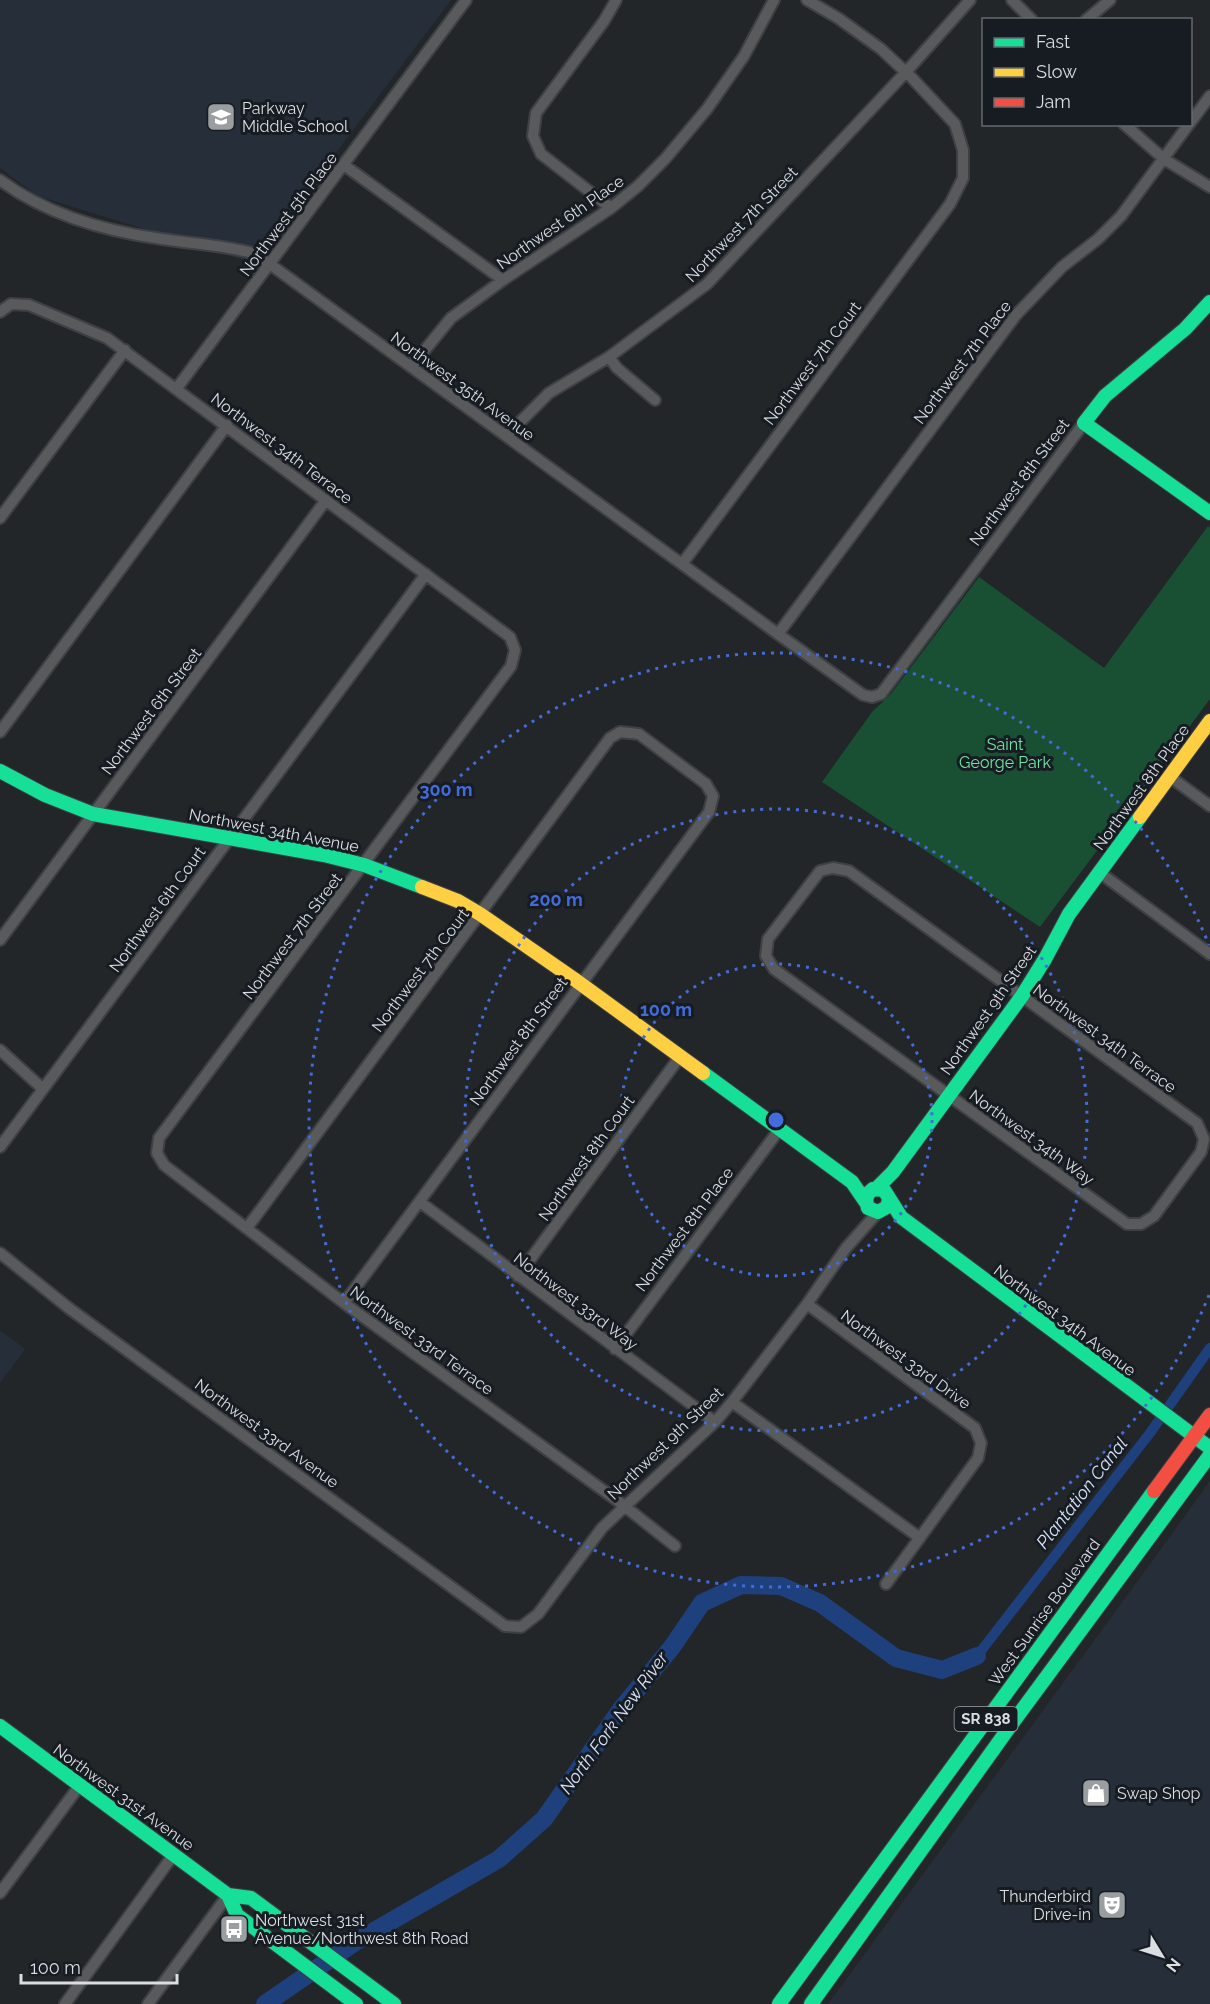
<svg xmlns="http://www.w3.org/2000/svg" width="1210" height="2004" viewBox="0 0 1210 2004" font-family="Raleway,sans-serif">
	<style>
		.built { fill: #262e39 }
		.green { fill: #195033 }
		.lines { fill: none; stroke-linecap: round; stroke-linejoin: round }
		.canal { stroke: #1e407c; stroke-width: 10 }
		.river { stroke: #1e407c; stroke-width: 18 }
		.street-casing { stroke: #3e4044; stroke-width: 14 }
		.fast-casing { stroke: #3e4044; stroke-width: 16 }
		.slow-casing { stroke: #3e4044; stroke-width: 16 }
		.jam-casing { stroke: #3e4044; stroke-width: 16 }
		.street { stroke: #585a5c; stroke-width: 10 }
		.fast { stroke: #16e098; stroke-width: 14 }
		.slow { stroke: #ffcf43; stroke-width: 14 }
		.jam { stroke: #f24e42; stroke-width: 14 }
		.ring { fill: none; stroke: #436bda; stroke-width: 3; stroke-dasharray: 3 6 }
		.labels { text-anchor: middle; stroke-width: 6; stroke-linejoin: round; paint-order: stroke }
		.shield { fill: #171c22; stroke: #a0a4a8; stroke-width: 1.5 }
		.shield-label { font-size: 15px; font-weight: bold; fill: #dadee2 }
		.poi-label { font-size: 16px; fill: #dadee2; stroke: #171c22; text-anchor: start }
		.street-label { font-size: 16px; fill: #dadee2; stroke: #171c22 }
		.park-label { font-size: 16px; fill: #6de7a2; stroke: #171c22 }
		.water-label { font-size: 18px; font-style: italic; fill: #d6e1f5; stroke: #171c22 }
		.centre { fill: #436bda; stroke: #171c22; stroke-width: 3 }
		.ring-label { font-size: 18px; text-anchor: middle; font-weight: bold; fill: #436bda; stroke: #171c22; stroke-width: 6; stroke-linejoin: round; paint-order: stroke }
	</style>
	<rect width="100%" height="100%" fill="#232629"/>
	<path class="built" d="M0 0H451L253 263 38 196 0 168Z
		M0 1330 25 1349 0 1383Z
		M1210 1481V2004H828L1137 1582Z"/>
	<path class="green" d="M1208 526 1210 528V699L1040 927 822 782 872 712 890 695 979 577 1104 668Z"/>
	<g class="lines">
		<path class="canal" d="M977 1656 1150 1433 1210 1348"/>
		<path class="river" d="M265 2004 355 1942 499 1859 544 1819 622 1708 672 1647 702 1603 741 1585 781 1586 820 1603 896 1658 942 1670 977 1656"/>
		<g class="street-casing">
			<path id="street" d="M1012 0 1032 20
				M1086 20 1110 0
				M1190 123 1210 96
				M1124 124 1164 159 1210 187
				M344 165 503 280
				M0 180C47 215 104 231 162 239 194 244 225 245 256 254L778 634 863 695 872 697 881 694 1084 423
				M611 208 541 154 533 136 536 113 604 21 616 0
				M0 312 11 304 29 305 107 338 510 637 515 650 511 666 159 1138 157 1153 164 1165 344 1303 618 1501 675 1546
				M609 357 617 368 655 400
				M411 367 451 318 503 280 611 208 638 186 665 159 707 109 744 56 774 0
				M177 388 466 0
				M506 436 549 393 609 357 707 284 906 72 970 0
				M0 518 125 350
				M682 564 950 204 963 178V150L955 124 912 78 881 49 838 18 807 0
				M778 634 1016 315 1062 267 1098 239 1121 216 1189 124
				M0 732 227 425
				M1169 776 1210 806
				M833 868 849 871 1197 1123 1204 1139 1201 1152 1154 1216 1141 1224H1127L774 969 766 956 768 939 820 871Z
				M1099 872 1210 954
				M0 940 326 500
				M0 1050 43 1089
				M0 1147 426 574
				M420 1202 715 1422
				M247 1228 610 738 620 732 639 734 706 784 713 796 709 812 344 1303
				M0 1253 70 1309 505 1626 521 1627 538 1614 602 1528 715 1422 732 1402 807 1304 846 1248 878 1212
				M518 1276 679 1058
				M807 1304 975 1428 981 1443 978 1458 886 1584
				M615 1349 779 1130
				M732 1402 920 1538
				M0 1893 80 1785
				M65 2004 174 1854
				M148 2004 228 1895"/>
		</g>
		<g class="fast-casing">
			<path id="fast" d="M1210 302 1185 329 1105 396 1084 423 1210 513
				M0 771 45 795 93 814 324 855 364 865 422 887
				M703 1073 852 1182 865 1201
				M877 1188 893 1172 1022 996 1045 959 1069 914 1140 817
				M889 1200 887 1207 878 1212 868 1208C865 1200 866 1194 873 1189L884 1190 901 1217 1210 1448
				M0 1726 228 1895 237 1915 356 2004
				M228 1895 251 1898 394 2004
				M779 2004 1154 1491
				M811 2004 1011 1725 1210 1455"/>
		</g>
		<g class="slow-casing">
			<path id="slow" d="M1140 817 1210 721
				M422 887 458 901 480 914 574 979 703 1073"/>
		</g>
		<g class="jam-casing">
			<path id="jam" d="M1154 1491 1210 1415"/>
		</g>
		<use href="#street" class="street"/>
		<use href="#fast" class="fast"/>
		<use href="#slow" class="slow"/>
		<use href="#jam" class="jam"/>
	</g>
	<g class="ring">
		<circle cx="776" cy="1120" r="156"/>
		<circle cx="776" cy="1120" r="311"/>
		<path d="M1209 1295A467 467 0 1 1 1209 945"/>
	</g>
	<defs>
		<g id="school-square" transform="scale(1.5)"><rect x="-9" y="-9" width="18" height="18" rx="4" fill="#9a9ea1" stroke="#171c22"/><path d="M0-5L7-2L0 1L-7-2ZM-4 1L0 2.5L4 1V4Q0 6-4 4Z" fill="#fff"/></g>
		<g id="shop-square" transform="scale(1.5)"><rect x="-9" y="-9" width="18" height="18" rx="4" fill="#9a9ea1" stroke="#171c22"/><path d="M-5-2.5h2.3a2.7 3.5 0 0 1 5.4 0H5L5.5 6h-11ZM-1.5-2.5h3a1.5 2.3 0 0 0-3 0Z" fill="#fff"/></g>
		<g id="theatre-square" transform="scale(1.5)"><rect x="-9" y="-9" width="18" height="18" rx="4" fill="#9a9ea1" stroke="#171c22"/><path d="M-5-5.5Q0-4 5-5.5V0Q5 5 0 6Q-5 5-5 0ZM-3.3-2.5H-1v1.5H-3.3ZM1-2.5H3.3v1.5H1ZM-2.8 1Q0 5.5 2.8 1Z" fill="#fff"/></g>
		<g id="bus-square" transform="scale(1.5)"><rect x="-9" y="-9" width="18" height="18" rx="4" fill="#9a9ea1" stroke="#171c22"/><path d="M-5-6H5V4H4V6H2V4H-2V6H-4V4H-5ZM-3.5-4V0h7V-4ZM-3.5 1.2v1.5H-2V1.2ZM2 1.2v1.5H3.5V1.2Z" fill="#fff"/></g>
	</defs>
	<g fill-rule="evenodd">
		<use href="#school-square" x="221" y="117"/>
		<use href="#shop-square" x="1096" y="1793"/>
		<use href="#theatre-square" x="1112" y="1905"/>
		<use href="#bus-square" x="234" y="1929"/>
	</g>
	<g class="labels">
		<rect class="shield" x="954.5" y="1707" width="63" height="24" rx="4.5"/>
		<g class="shield-label">
			<text x="986" y="1724">SR 838</text>
		</g>
		<g class="poi-label">
			<text x="242" y="114">Parkway<tspan x="242" dy="18">Middle School</tspan></text>
			<text x="1117" y="1799">Swap Shop</text>
			<text x="1091" y="1902" text-anchor="end">Thunderbird<tspan x="1091" dy="18">Drive-in</tspan></text>
			<text x="255" y="1926">Northwest 31st<tspan x="255" dy="18">Avenue/Northwest 8th Road</tspan></text>
		</g>
		<g class="street-label">
			<text transform="translate(288 214) rotate(-53)" y="6">Northwest 5th Place</text>
			<text transform="translate(560 222) rotate(-35)" y="6">Northwest 6th Place</text>
			<text transform="translate(741 224) rotate(-46)" y="6">Northwest 7th Street</text>
			<text transform="translate(962 362) rotate(-53)" y="6">Northwest 7th Place</text>
			<text transform="translate(812 363) rotate(-53)" y="6">Northwest 7th Court</text>
			<text transform="translate(463 386) rotate(36)" y="6">Northwest 35th Avenue</text>
			<text transform="translate(282 448) rotate(37)" y="6">Northwest 34th Terrace</text>
			<text transform="translate(1019 482) rotate(-53)" y="6">Northwest 8th Street</text>
			<text transform="translate(151 711) rotate(-53)" y="6">Northwest 6th Street</text>
			<text transform="translate(1141 787) rotate(-54)" y="6">Northwest 8th Place</text>
			<text transform="translate(274 830) rotate(11)" y="6">Northwest 34th Avenue</text>
			<text transform="translate(157 909) rotate(-54)" y="6">Northwest 6th Court</text>
			<text transform="translate(292 936) rotate(-53)" y="6">Northwest 7th Street</text>
			<text transform="translate(420 970) rotate(-53)" y="6">Northwest 7th Court</text>
			<text transform="translate(988 1010) rotate(-55)" y="6">Northwest 9th Street</text>
			<text transform="translate(1105 1038) rotate(36)" y="6">Northwest 34th Terrace</text>
			<text transform="translate(518 1041) rotate(-54)" y="6">Northwest 8th Street</text>
			<text transform="translate(1032 1137) rotate(36)" y="6">Northwest 34th Way</text>
			<text transform="translate(586 1158) rotate(-54)" y="6">Northwest 8th Court</text>
			<text transform="translate(684 1229) rotate(-53)" y="6">Northwest 8th Place</text>
			<text transform="translate(576 1301) rotate(37)" y="6">Northwest 33rd Way</text>
			<text transform="translate(1065 1320) rotate(37)" y="6">Northwest 34th Avenue</text>
			<text transform="translate(422 1340) rotate(36)" y="6">Northwest 33rd Terrace</text>
			<text transform="translate(906 1359) rotate(36)" y="6">Northwest 33rd Drive</text>
			<text transform="translate(267 1433) rotate(36)" y="6">Northwest 33rd Avenue</text>
			<text transform="translate(665 1443) rotate(-44)" y="6">Northwest 9th Street</text>
			<text transform="translate(1044 1612) rotate(-54)" y="6">West Sunrise Boulevard</text>
			<text transform="translate(124 1797) rotate(36)" y="6">Northwest 31st Avenue</text>
		</g>
		<g class="park-label">
			<text x="1005" y="750">Saint<tspan x="1005" dy="18">George Park</tspan></text>
		</g>
		<g class="water-label">
			<text transform="translate(1082 1493) rotate(-52)" y="6">Plantation Canal</text>
			<text transform="translate(614 1723) rotate(-54)" y="6">North Fork New River</text>
		</g>
	</g>
	<circle cx="776" cy="1120" r="9" class="centre"/>
	<g class="ring-label">
		<text x="446" y="796">300 m</text>
		<text x="556" y="906">200 m</text>
		<text x="666" y="1016">100 m</text>
	</g>
	<rect x="982" y="18" width="210" height="108" fill="#171c22" stroke="#656a6f" stroke-width="1.5"/>
	<rect x="994" y="38" width="30" height="9" fill="#16e098" stroke="#656a6f" stroke-width="1.5"/>
	<text x="1036" y="48" font-size="18" fill="#dadee2">Fast</text>
	<rect x="994" y="68" width="30" height="9" fill="#ffcf43" stroke="#656a6f" stroke-width="1.5"/>
	<text x="1036" y="78" font-size="18" fill="#dadee2">Slow</text>
	<rect x="994" y="98" width="30" height="9" fill="#f24e42" stroke="#656a6f" stroke-width="1.5"/>
	<text x="1036" y="108" font-size="18" fill="#dadee2">Jam</text>
	<g transform="translate(1162 1956) rotate(128)" stroke="#171c22" stroke-width="4.5" paint-order="stroke">
	<path d="M0-4.5L10 22L0 15L-10 22Z" fill="#dadee2"/>
	<text y="-9" font-size="16" font-weight="bold" text-anchor="middle" fill="#dadee2">N</text>
	</g>
	<path d="M21 1974v9h156v-9" fill="none" stroke="#dadee2" stroke-width="3"/>
	<text x="30" y="1974" font-size="18" fill="#dadee2" stroke="#171c22" stroke-width="4.5" paint-order="stroke">100 m</text>
</svg>
